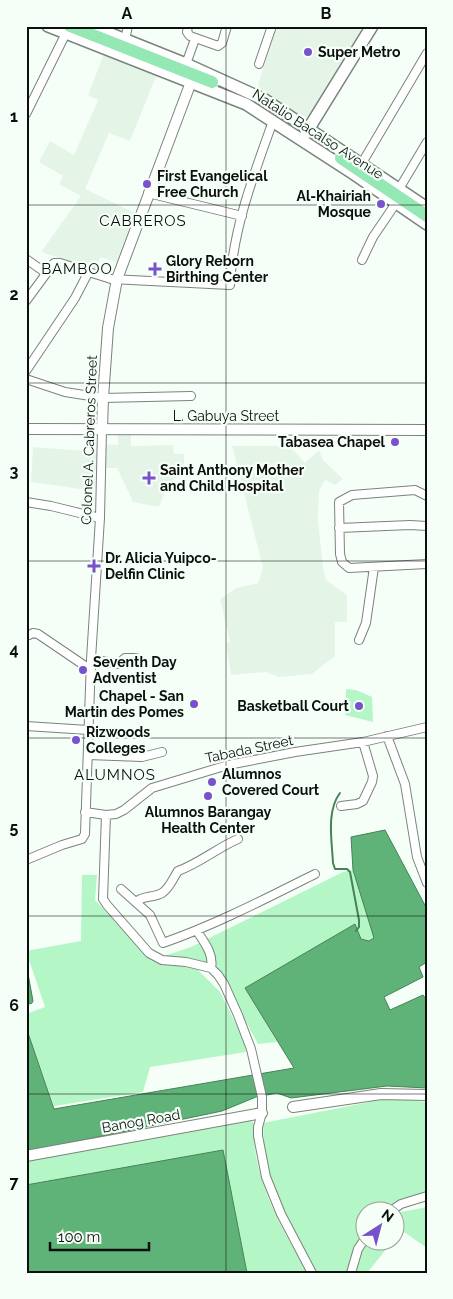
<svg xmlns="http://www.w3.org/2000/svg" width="453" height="1299" viewBox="0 0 453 1299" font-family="Raleway,sans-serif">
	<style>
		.built { fill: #e4f5e8 }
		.green { fill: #b5f6c6 }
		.water { fill: #5fb378; stroke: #468258 }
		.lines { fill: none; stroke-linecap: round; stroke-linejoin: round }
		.stream { stroke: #468258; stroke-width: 2 }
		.primary-tunnel { stroke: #d2dbd4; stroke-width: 12; stroke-dasharray: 12 6; stroke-linecap: butt }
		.minor-casing { stroke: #7a837c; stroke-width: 10 }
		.tertiary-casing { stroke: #7a837c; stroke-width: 12 }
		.secondary-casing { stroke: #7a837c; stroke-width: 14 }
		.primary-casing { stroke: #d8d9d8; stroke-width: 15 }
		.minor { stroke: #fff; stroke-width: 8 }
		.tertiary { stroke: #fff; stroke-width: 10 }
		.secondary { stroke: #fff; stroke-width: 11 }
		.primary { stroke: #94e8b3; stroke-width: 12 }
		.grid { fill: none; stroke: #0c100d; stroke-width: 1; stroke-opacity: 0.55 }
		.poi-dot { fill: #7752cb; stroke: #f5fff7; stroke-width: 2 }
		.labels { text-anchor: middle; stroke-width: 4.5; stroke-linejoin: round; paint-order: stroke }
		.poi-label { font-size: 14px; font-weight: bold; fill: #0c100d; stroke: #f5fff7; text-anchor: start }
		.street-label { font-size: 14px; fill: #0c100d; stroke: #f5fff7 }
		.neighbourhood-label { font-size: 15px; letter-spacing: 1px; fill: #0c100d; stroke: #f5fff7 }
		.neatline { fill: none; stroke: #0c100d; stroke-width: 2 }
		.grid-label { font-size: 16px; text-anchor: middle; font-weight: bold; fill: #0c100d }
	</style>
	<rect width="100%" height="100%" fill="#f5fff7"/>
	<path class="built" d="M277 26H350L362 31 310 115 304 118 294 114 256 91Z
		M104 54 157 74 130 141 109 133 85 189 137 214 117 262 100 257 96 270 41 252 81 196 59 184 63 176 39 162 50 141 74 155 98 100 88 95Z
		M118 434 131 435V446L173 445 174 454H184V470L167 486 159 507 133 502 117 468H104L105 444 118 445Z
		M232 446H290L305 463 319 450 323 460 343 479 335 485 325 480 319 491 318 519 323 568 326 580 347 595V622H335V656L312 674 279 677 266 672 231 675 226 644 230 642 220 599 236 588 258 583 263 568Z
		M33 447 97 452 94 491 31 482Z"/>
	<path class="green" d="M346 689 356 690 372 697 373 722 345 715Z
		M353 870 375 938 369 941 361 939 354 925 246 988 277 1042 258 1044 216 966 184 959 161 957 191 947 343 872Z
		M82 875H97L95 900 152 960 195 967 220 992 243 1038 246 1052 150 1067 143 1092 54 1106 26 1026V1014L45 1007 26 951 81 941Z
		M390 1098 427 1102V1192L396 1201 382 1211 366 1212 365 1232 353 1249 347 1273H316L291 1226 269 1174 264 1152 263 1123Z
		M250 1120 254 1123C251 1176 281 1228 308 1273H247L222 1150 26 1185V1161Z
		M427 1207V1248L401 1230 396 1237V1213Z
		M366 1242H392L367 1273H355L359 1253Z"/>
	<path class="water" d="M385 830 427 909V962L419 967 423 977 384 997 390 1010 423 995 427 1000V1088L387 1086 291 1098 277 1093 256 1097 222 1111 26 1152V1027L54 1109 294 1068 245 988 355 924 361 939 369 941 374 938 353 870 351 837Z
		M26 963 33 1001 32 1003 26 1005Z
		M223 1150 247 1273H26V1185Z"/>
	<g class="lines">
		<path class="stream" d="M340 793C326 811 332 842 333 863L335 869H347L350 872 359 920V927L356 931"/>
		<path class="primary-tunnel" d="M219 85 250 100 341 158"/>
		<g class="minor-casing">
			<path id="minor" d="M188 26 187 32 190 36 218 46 222 43 227 26
				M125 40 128 26
				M186 64 195 39
				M259 64 272 26
				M26 114 66 33
				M362 163 427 53
				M399 189 427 142
				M148 193 242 216
				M26 259 46 273
				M362 260 373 237 396 203
				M26 301 54 263H60L111 279 230 285C233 228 254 174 273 121
				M26 371 75 298 88 273
				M26 379 65 392 103 398 191 396
				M427 496 415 490 352 495 339 502 340 554 342 562 349 568 427 564
				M26 502 51 506 100 518
				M339 528 410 525 427 526
				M29 635 33 633 38 634 91 670
				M359 640 366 623 374 567
				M91 659 118 664 125 658H136
				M26 726 88 730
				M387 736 405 784 417 857 427 883
				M88 755 142 757 162 752
				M341 806 357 804 363 801 372 782 373 776 363 742
				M85 812 106 815 116 814 124 810 152 788 228 765 295 752 363 742 427 727
				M106 815 103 899 107 905 149 953 162 960 186 962 211 968 218 975 224 984 238 1015 251 1049 262 1097V1113L258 1127V1136L266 1177 281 1214 312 1273
				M26 860 62 845 82 839 85 834 91 659 100 518 102 429
				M121 889 150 915 163 943C215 925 265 899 315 874
				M136 902C143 895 154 898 162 893 170 888 173 878 178 871 200 863 217 848 238 839
				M197 931C204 942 214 954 211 968
				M389 1212 401 1204 427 1196
				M351 1273 358 1249 366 1237"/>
		</g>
		<g class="tertiary-casing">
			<path id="tertiary" d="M26 429 427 430
				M102 429 103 398 108 328 117 279 191 82
				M293 1107 381 1094 427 1095
				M26 1156 262 1113"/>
		</g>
		<g class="secondary-casing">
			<path id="secondary" d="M48 26 246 104 354 174 427 224
				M91 26 186 64 265 100 427 208
				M306 133 372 26"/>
		</g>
		<g class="primary-casing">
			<path id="primary" d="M70 26 212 82
				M341 158 427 216"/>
		</g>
		<use href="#minor" class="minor"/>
		<use href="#tertiary" class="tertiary"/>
		<use href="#secondary" class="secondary"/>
		<use href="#primary" class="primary"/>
	</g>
	<path class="grid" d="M226 26V1273M26 205H427M26 383H427M26 561H427M26 738H427M26 916H427M26 1094H427"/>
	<g class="poi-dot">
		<circle cx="308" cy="52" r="5"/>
		<circle cx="147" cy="184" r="5"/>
		<circle cx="381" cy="204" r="5"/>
		<path d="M152.5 261.5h5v5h5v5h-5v5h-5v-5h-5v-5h5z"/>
		<circle cx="395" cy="442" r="5"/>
		<path d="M146.5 470.5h5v5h5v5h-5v5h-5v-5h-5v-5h5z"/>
		<path d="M91.5 558.5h5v5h5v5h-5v5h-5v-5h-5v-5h5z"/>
		<circle cx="83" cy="670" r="5"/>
		<circle cx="194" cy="704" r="5"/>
		<circle cx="359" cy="706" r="5"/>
		<circle cx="76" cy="740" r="5"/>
		<circle cx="212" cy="782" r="5"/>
		<circle cx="208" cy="796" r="5"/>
	</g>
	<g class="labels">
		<g class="poi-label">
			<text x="318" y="57">Super Metro</text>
			<text x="157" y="181">First Evangelical<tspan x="157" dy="16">Free Church</tspan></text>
			<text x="371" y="201" text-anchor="end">Al-Khairiah<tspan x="371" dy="16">Mosque</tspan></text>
			<text x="166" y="266">Glory Reborn<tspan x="166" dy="16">Birthing Center</tspan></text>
			<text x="385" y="447" text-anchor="end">Tabasea Chapel</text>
			<text x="160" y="475">Saint Anthony Mother<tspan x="160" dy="16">and Child Hospital</tspan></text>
			<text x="105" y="563">Dr. Alicia Yuipco-<tspan x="105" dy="16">Delfin Clinic</tspan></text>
			<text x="93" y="667">Seventh Day<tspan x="93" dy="16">Adventist</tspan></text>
			<text x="184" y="701" text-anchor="end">Chapel - San<tspan x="184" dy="16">Martin des Pomes</tspan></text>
			<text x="349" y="711" text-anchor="end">Basketball Court</text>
			<text x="86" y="737">Rizwoods<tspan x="86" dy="16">Colleges</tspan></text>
			<text x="222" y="779">Alumnos<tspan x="222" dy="16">Covered Court</tspan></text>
			<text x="208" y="817" text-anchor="middle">Alumnos Barangay<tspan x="208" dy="16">Health Center</tspan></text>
		</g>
		<g class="street-label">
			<text transform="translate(318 134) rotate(33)" y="5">Natalio Bacalso Avenue</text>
			<text x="226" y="421">L. Gabuya Street</text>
			<text transform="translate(89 440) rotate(-88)" y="5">Colonel A. Cabreros Street</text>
			<text transform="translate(249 749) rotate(-12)" y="5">Tabada Street</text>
			<text transform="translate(141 1121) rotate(-10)" y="5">Banog Road</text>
		</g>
		<g class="neighbourhood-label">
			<text x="143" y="226">CABREROS</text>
			<text x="77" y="274">BAMBOO</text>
			<text x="115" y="780">ALUMNOS</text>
		</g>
	</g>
	<rect width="453" height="1299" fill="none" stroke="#f5fff7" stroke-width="55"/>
	<g transform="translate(380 1226) rotate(36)"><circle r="24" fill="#f5fff7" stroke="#989f99"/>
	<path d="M0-4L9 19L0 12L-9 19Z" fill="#7752cb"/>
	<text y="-8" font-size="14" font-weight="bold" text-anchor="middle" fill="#0c100d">N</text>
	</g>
	<path d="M50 1242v8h99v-8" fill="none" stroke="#0c100d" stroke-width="2.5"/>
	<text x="58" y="1242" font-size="15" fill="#0c100d" stroke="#f5fff7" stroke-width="4" paint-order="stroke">100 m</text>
	<rect x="28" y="28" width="398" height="1244" class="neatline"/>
	<g class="grid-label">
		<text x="127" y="19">A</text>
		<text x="326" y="19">B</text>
		<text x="14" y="122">1</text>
		<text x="14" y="300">2</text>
		<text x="14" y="477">3</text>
		<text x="14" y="655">4</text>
		<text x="14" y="833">5</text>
		<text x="14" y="1011">6</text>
		<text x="14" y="1188">7</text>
	</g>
</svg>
